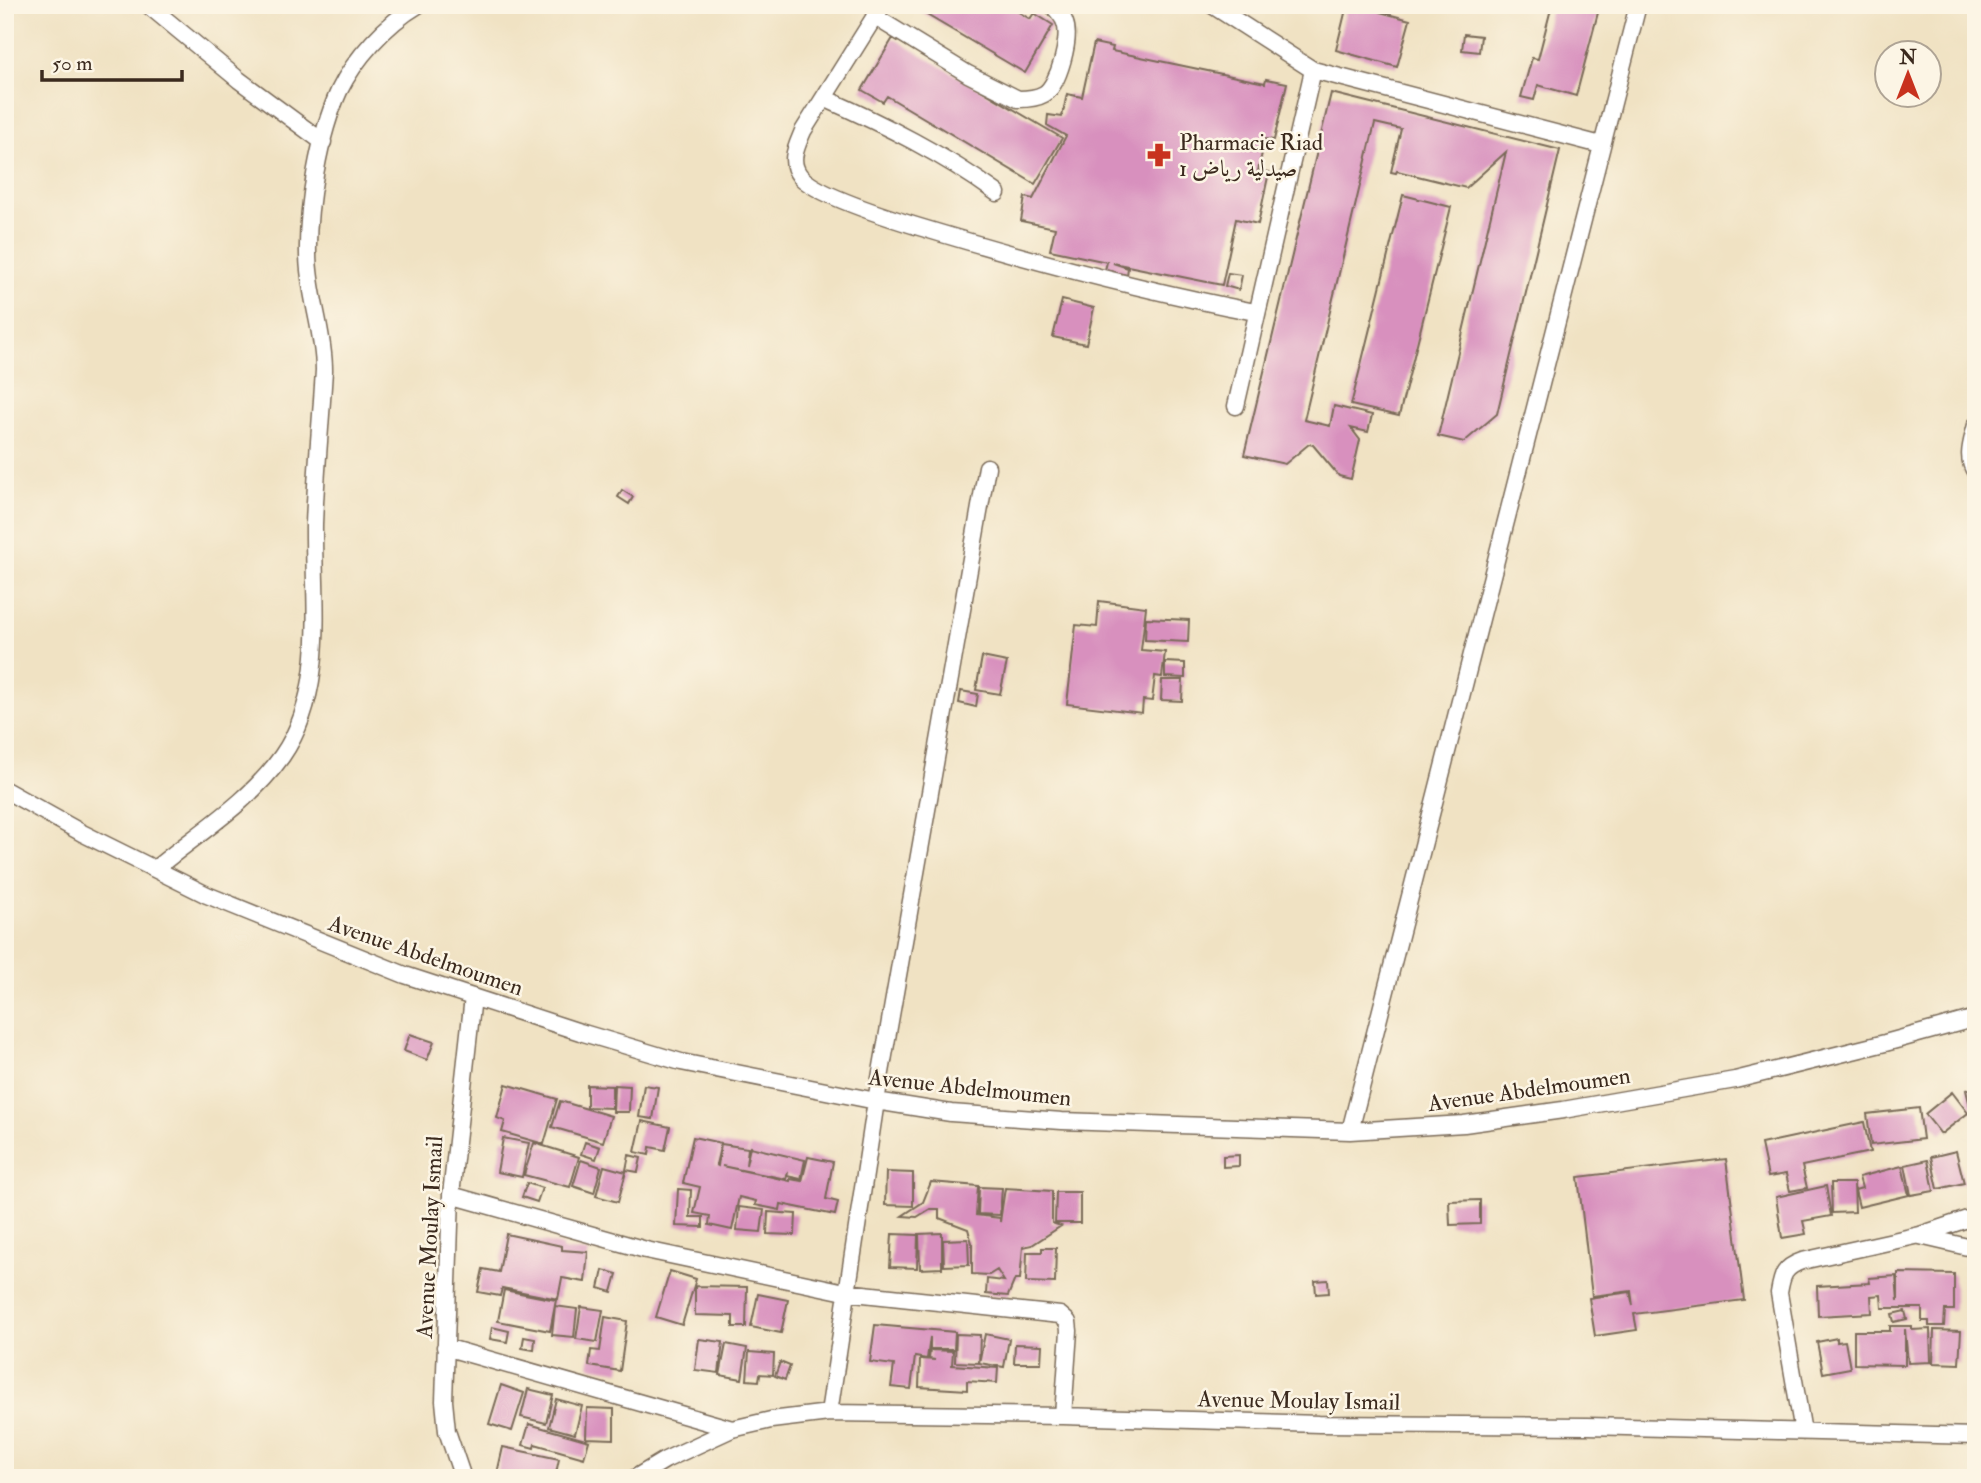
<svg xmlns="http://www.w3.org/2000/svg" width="1981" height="1483" viewBox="0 0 1981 1483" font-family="'IM FELL Double Pica',Amiri,serif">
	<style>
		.building { fill: #d890be }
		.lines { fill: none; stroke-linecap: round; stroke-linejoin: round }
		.minor-casing { stroke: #7a6a58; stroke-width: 19 }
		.minor { stroke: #fff; stroke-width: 16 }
		.labels { text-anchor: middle; stroke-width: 5; stroke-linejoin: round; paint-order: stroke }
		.poi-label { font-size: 23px; fill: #3b2a1e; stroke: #fcf5e5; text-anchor: start }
		.street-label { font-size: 23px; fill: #3b2a1e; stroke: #fcf5e5 }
	</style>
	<rect width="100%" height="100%" fill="#fcf5e5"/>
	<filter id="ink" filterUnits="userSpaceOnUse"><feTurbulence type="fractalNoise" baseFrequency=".0143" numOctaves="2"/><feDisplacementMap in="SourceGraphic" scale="14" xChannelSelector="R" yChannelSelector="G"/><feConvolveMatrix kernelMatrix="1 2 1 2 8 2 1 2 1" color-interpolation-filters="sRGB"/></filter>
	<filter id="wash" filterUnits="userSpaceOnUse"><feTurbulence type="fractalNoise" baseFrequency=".00686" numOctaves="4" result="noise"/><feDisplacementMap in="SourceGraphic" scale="28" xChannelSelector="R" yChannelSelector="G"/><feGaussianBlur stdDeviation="1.57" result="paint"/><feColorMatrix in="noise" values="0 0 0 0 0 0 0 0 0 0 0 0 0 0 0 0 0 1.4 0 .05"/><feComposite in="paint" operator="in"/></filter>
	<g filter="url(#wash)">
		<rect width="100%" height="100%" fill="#f0e2c3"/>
		<g id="blocks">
			<path class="building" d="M910 5H1007L1030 19 1034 13 1053 25 1025 73Z
				M1347 5H1382L1380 12 1410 20 1397 67 1336 50Z
				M1552 5H1600L1576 96 1538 85 1534 100 1521 97 1532 58 1538 59Z
				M1464 34 1481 36 1479 52 1462 50Z
				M893 38 1062 138 1035 184 887 96 883 102 862 90Z
				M1094 43 1113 47 1112 51 1265 83 1266 79 1287 83 1274 140 1265 139 1258 171 1269 172 1258 224 1236 219 1222 285 1113 263 1128 268 1127 275 1105 270 1107 262 1050 250 1055 228 1021 221 1025 197 1033 199 1066 136 1047 125 1048 115 1062 117 1067 94 1082 97Z
				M1331 93 1560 150 1497 414 1464 442 1438 436 1506 152 1466 188 1397 171 1396 173 1391 172 1401 129 1375 123 1304 420 1330 426 1334 406 1372 415 1368 432 1351 428 1360 440 1351 479 1339 476 1313 445 1309 444 1285 464 1244 455Z
				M1403 195 1451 207 1399 416 1351 405Z
				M1228 273 1242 275 1239 290 1225 286Z
				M1062 300 1094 308 1086 344 1053 337Z
				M622 490 633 497 629 504 618 497Z
				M1099 601 1146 607 1141 650 1165 652 1162 677 1155 676 1152 701 1143 700 1142 713 1067 704 1076 625 1097 627Z
				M1146 618 1189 620 1188 642 1145 640Z
				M982 657 1007 662 1000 694 976 690Z
				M1165 662 1185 663V678L1165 677Z
				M1162 680H1183L1182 701 1161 700Z
				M961 691 978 694 976 707 959 703Z
				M410 1034 434 1042 427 1060 404 1051Z
				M506 1084 557 1099 544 1144 502 1132 505 1121 497 1118Z
				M587 1085 612 1086V1108L587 1107Z
				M614 1085 630 1086 629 1112H613Z
				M644 1085 658 1087 653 1119 639 1117Z
				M1976 1088V1113L1972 1114 1966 1090Z
				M1952 1092 1968 1113 1941 1134 1925 1114Z
				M560 1101 611 1116 603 1142 552 1127Z
				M1919 1108 1923 1139 1871 1145 1867 1114Z
				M642 1121 670 1127 665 1150 650 1147 649 1155 635 1152Z
				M1864 1122 1870 1152 1802 1166 1807 1188 1790 1191 1786 1174 1768 1177 1761 1144Z
				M693 1137 721 1143 716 1165 718 1166 721 1144 748 1148 746 1165 750 1147 805 1160 801 1179 787 1176 788 1171 786 1179 722 1166 790 1181V1179L802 1181 808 1157 833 1162 826 1199 838 1202 835 1215 781 1204 780 1210 755 1205 756 1201 739 1197 732 1230 709 1225 710 1216 694 1213 700 1187 683 1183Z
				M503 1138 529 1143 522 1177 497 1172Z
				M585 1142 600 1147 596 1159 581 1154Z
				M534 1143 579 1157 570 1187 524 1175Z
				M1976 1146V1165H1975L1970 1148Z
				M1956 1151 1964 1183 1938 1189 1931 1157Z
				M629 1155 641 1158 638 1172 626 1170Z
				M1239 1155V1166L1223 1167V1156Z
				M1726 1159 1744 1300 1634 1314 1637 1330 1595 1336 1589 1298 1630 1292 1633 1306 1631 1291 1592 1296 1578 1177Z
				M581 1160 601 1167 594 1193 573 1186Z
				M1928 1160 1934 1191 1911 1195 1905 1165Z
				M604 1166 626 1172 618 1202 596 1196Z
				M1902 1166 1909 1195 1859 1207 1855 1190 1862 1188 1859 1177Z
				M886 1172 913 1173V1206L885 1205Z
				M931 1182 978 1186 976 1215 1000 1218V1222L1005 1188 1052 1191V1223L1061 1226 1032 1245 1023 1247 1020 1279H1015L1008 1296 986 1294 987 1279 1004 1281 997 1270 989 1275 972 1274V1243L968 1229 939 1218V1209H930L917 1217 902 1216 923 1202Z
				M527 1183 542 1188 537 1202 522 1197Z
				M1831 1183H1854L1855 1212 1832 1213Z
				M1826 1186 1831 1216 1803 1221 1806 1234 1782 1238 1776 1197Z
				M979 1187 1002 1188 1000 1215 978 1214Z
				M678 1189 691 1190 690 1217H703V1227L676 1226Z
				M1056 1192H1080V1223H1055Z
				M1480 1200V1224L1450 1225 1449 1201Z
				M739 1207 764 1210 761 1232 737 1230Z
				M768 1212 796 1214 795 1235 767 1234Z
				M942 1233V1268L920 1269 919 1234Z
				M506 1234 562 1246V1250L588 1252 585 1282 562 1278 558 1299 502 1288 500 1296 478 1292 483 1269 499 1272Z
				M892 1234 918 1235 917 1268 890 1267Z
				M968 1239 969 1265 944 1266 943 1240Z
				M1042 1248H1056L1055 1283 1026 1282 1027 1252H1042Z
				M603 1270 617 1274 612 1292 599 1288Z
				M670 1271 696 1279 682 1325 656 1317Z
				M1898 1273 1954 1274V1310H1945L1944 1326H1929V1321H1922V1308H1882L1881 1295 1871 1296 1872 1313 1818 1316 1817 1286 1870 1283 1869 1278 1896 1276 1898 1301Z
				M1328 1280 1329 1293 1316 1294 1315 1281Z
				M695 1286 747 1287 746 1327H733V1316L695 1315Z
				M504 1290 556 1300 550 1331 498 1321Z
				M758 1294 788 1300 781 1333 751 1327Z
				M555 1306 577 1309 574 1337 552 1335Z
				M581 1307 603 1310 597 1342 576 1339Z
				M1905 1311 1907 1319 1894 1322 1892 1314Z
				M605 1317 627 1321 620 1371 589 1366 591 1350 600 1351Z
				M875 1325 955 1332 954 1349H930V1337L927 1359 915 1357 911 1389 891 1387 894 1365 870 1362Z
				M1890 1326H1912V1330L1930 1329 1931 1362 1908 1363 1905 1329V1365L1854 1364V1331H1890Z
				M492 1327 509 1331 507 1342 490 1339Z
				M1934 1330 1961 1331 1959 1364 1933 1363Z
				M956 1334 980 1335 979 1363 955 1362Z
				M985 1334 1009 1339 1004 1367 979 1363Z
				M524 1337 535 1339 534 1350 522 1348Z
				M1837 1338V1342L1845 1341 1850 1368 1823 1373 1817 1342Z
				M699 1339 723 1342 719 1373 695 1370Z
				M726 1344 747 1348 742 1379 720 1375Z
				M1015 1344 1042 1345 1041 1363H1014Z
				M930 1350 953 1351 952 1365 998 1368 997 1383 967 1381V1390L919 1387 920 1359 935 1360 929 1359Z
				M749 1352 774 1354 773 1375 760 1374 759 1381 747 1380Z
				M780 1362 790 1366 785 1380 775 1376Z
				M501 1385 524 1393 512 1431 489 1424Z
				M528 1389 553 1395 546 1423 521 1417Z
				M556 1399 582 1406 575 1434 549 1427Z
				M587 1408 614 1409V1439L586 1438Z
				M529 1424 589 1441 584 1458 535 1444 534 1448 523 1445Z
				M503 1447 559 1459 555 1478H496Z"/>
		</g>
	</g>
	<g filter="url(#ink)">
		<use href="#blocks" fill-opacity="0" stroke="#7a6a58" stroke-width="2"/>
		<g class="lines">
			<g class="minor-casing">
				<path id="minor" d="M148 5 239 80 323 142
					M882 5 803 131C797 146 788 161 800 176 816 195 890 218 916 226 1028 260 1141 290 1255 312
					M1212 5 1313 70 1601 145
					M875 17 968 74 1018 99C1027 99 1037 98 1044 94 1059 85 1071 38 1065 23 1063 16 1057 10 1052 5
					M824 98C885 125 943 154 997 193
					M1236 406 1313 70
					M1976 425C1972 442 1965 458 1976 473
					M5 790 82 833 207 895 405 975 580 1032 681 1062 876 1101 951 1113 1062 1121 1350 1131 1464 1124 1563 1110 1735 1080 1885 1043 1976 1018
					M155 869C198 833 249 803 282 756 328 690 313 600 314 524 316 472 321 421 324 370 324 331 308 293 308 254 307 206 319 135 339 91 355 58 386 24 418 5
					M1350 1131 1638 5
					M451 1195 646 1250 845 1292 1060 1315 1068 1322 1069 1331 1063 1416
					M1920 1236 1976 1249
					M445 1347 732 1429
					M829 1413 876 1101 987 467
					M1803 1432 1779 1293C1782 1275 1784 1267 1802 1261L1920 1235 1976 1216
					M463 1478 447 1431 444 1401 451 1195 473 997
					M635 1478 665 1460 732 1429 771 1420 829 1413 1063 1416 1319 1424 1588 1426 1976 1436"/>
			</g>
			<use href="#minor" class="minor"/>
		</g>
	</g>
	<defs>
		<g id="pharmacy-bare" transform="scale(1.89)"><path d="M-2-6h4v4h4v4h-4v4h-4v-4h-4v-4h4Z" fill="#c8321e" stroke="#fcf5e5" stroke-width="2.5" paint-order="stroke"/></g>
	</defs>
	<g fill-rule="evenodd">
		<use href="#pharmacy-bare" x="1159" y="155"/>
	</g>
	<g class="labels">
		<g class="poi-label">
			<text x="1179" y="150">Pharmacie Riad<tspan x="1179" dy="26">1 صيدلية رياض</tspan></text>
		</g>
		<g class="street-label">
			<text transform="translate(426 955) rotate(19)" y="8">Avenue Abdelmoumen</text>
			<text transform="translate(970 1087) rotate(6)" y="8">Avenue Abdelmoumen</text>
			<text transform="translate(1529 1089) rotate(-8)" y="8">Avenue Abdelmoumen</text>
			<text transform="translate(429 1237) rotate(-87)" y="8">Avenue Moulay Ismail</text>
			<text transform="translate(1299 1400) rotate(1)" y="8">Avenue Moulay Ismail</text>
		</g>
	</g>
	<rect width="1981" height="1483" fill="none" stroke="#fcf5e5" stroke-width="28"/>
	<g transform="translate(1908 74)"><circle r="33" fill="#fcf5e5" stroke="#afa495" stroke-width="2"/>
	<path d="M0-5L12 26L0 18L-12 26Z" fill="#c8321e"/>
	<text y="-10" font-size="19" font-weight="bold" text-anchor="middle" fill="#3b2a1e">N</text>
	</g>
	<path d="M42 70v10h140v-10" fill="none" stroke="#3b2a1e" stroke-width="3.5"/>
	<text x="52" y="70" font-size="21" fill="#3b2a1e" stroke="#fcf5e5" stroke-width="5" paint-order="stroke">50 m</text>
</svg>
